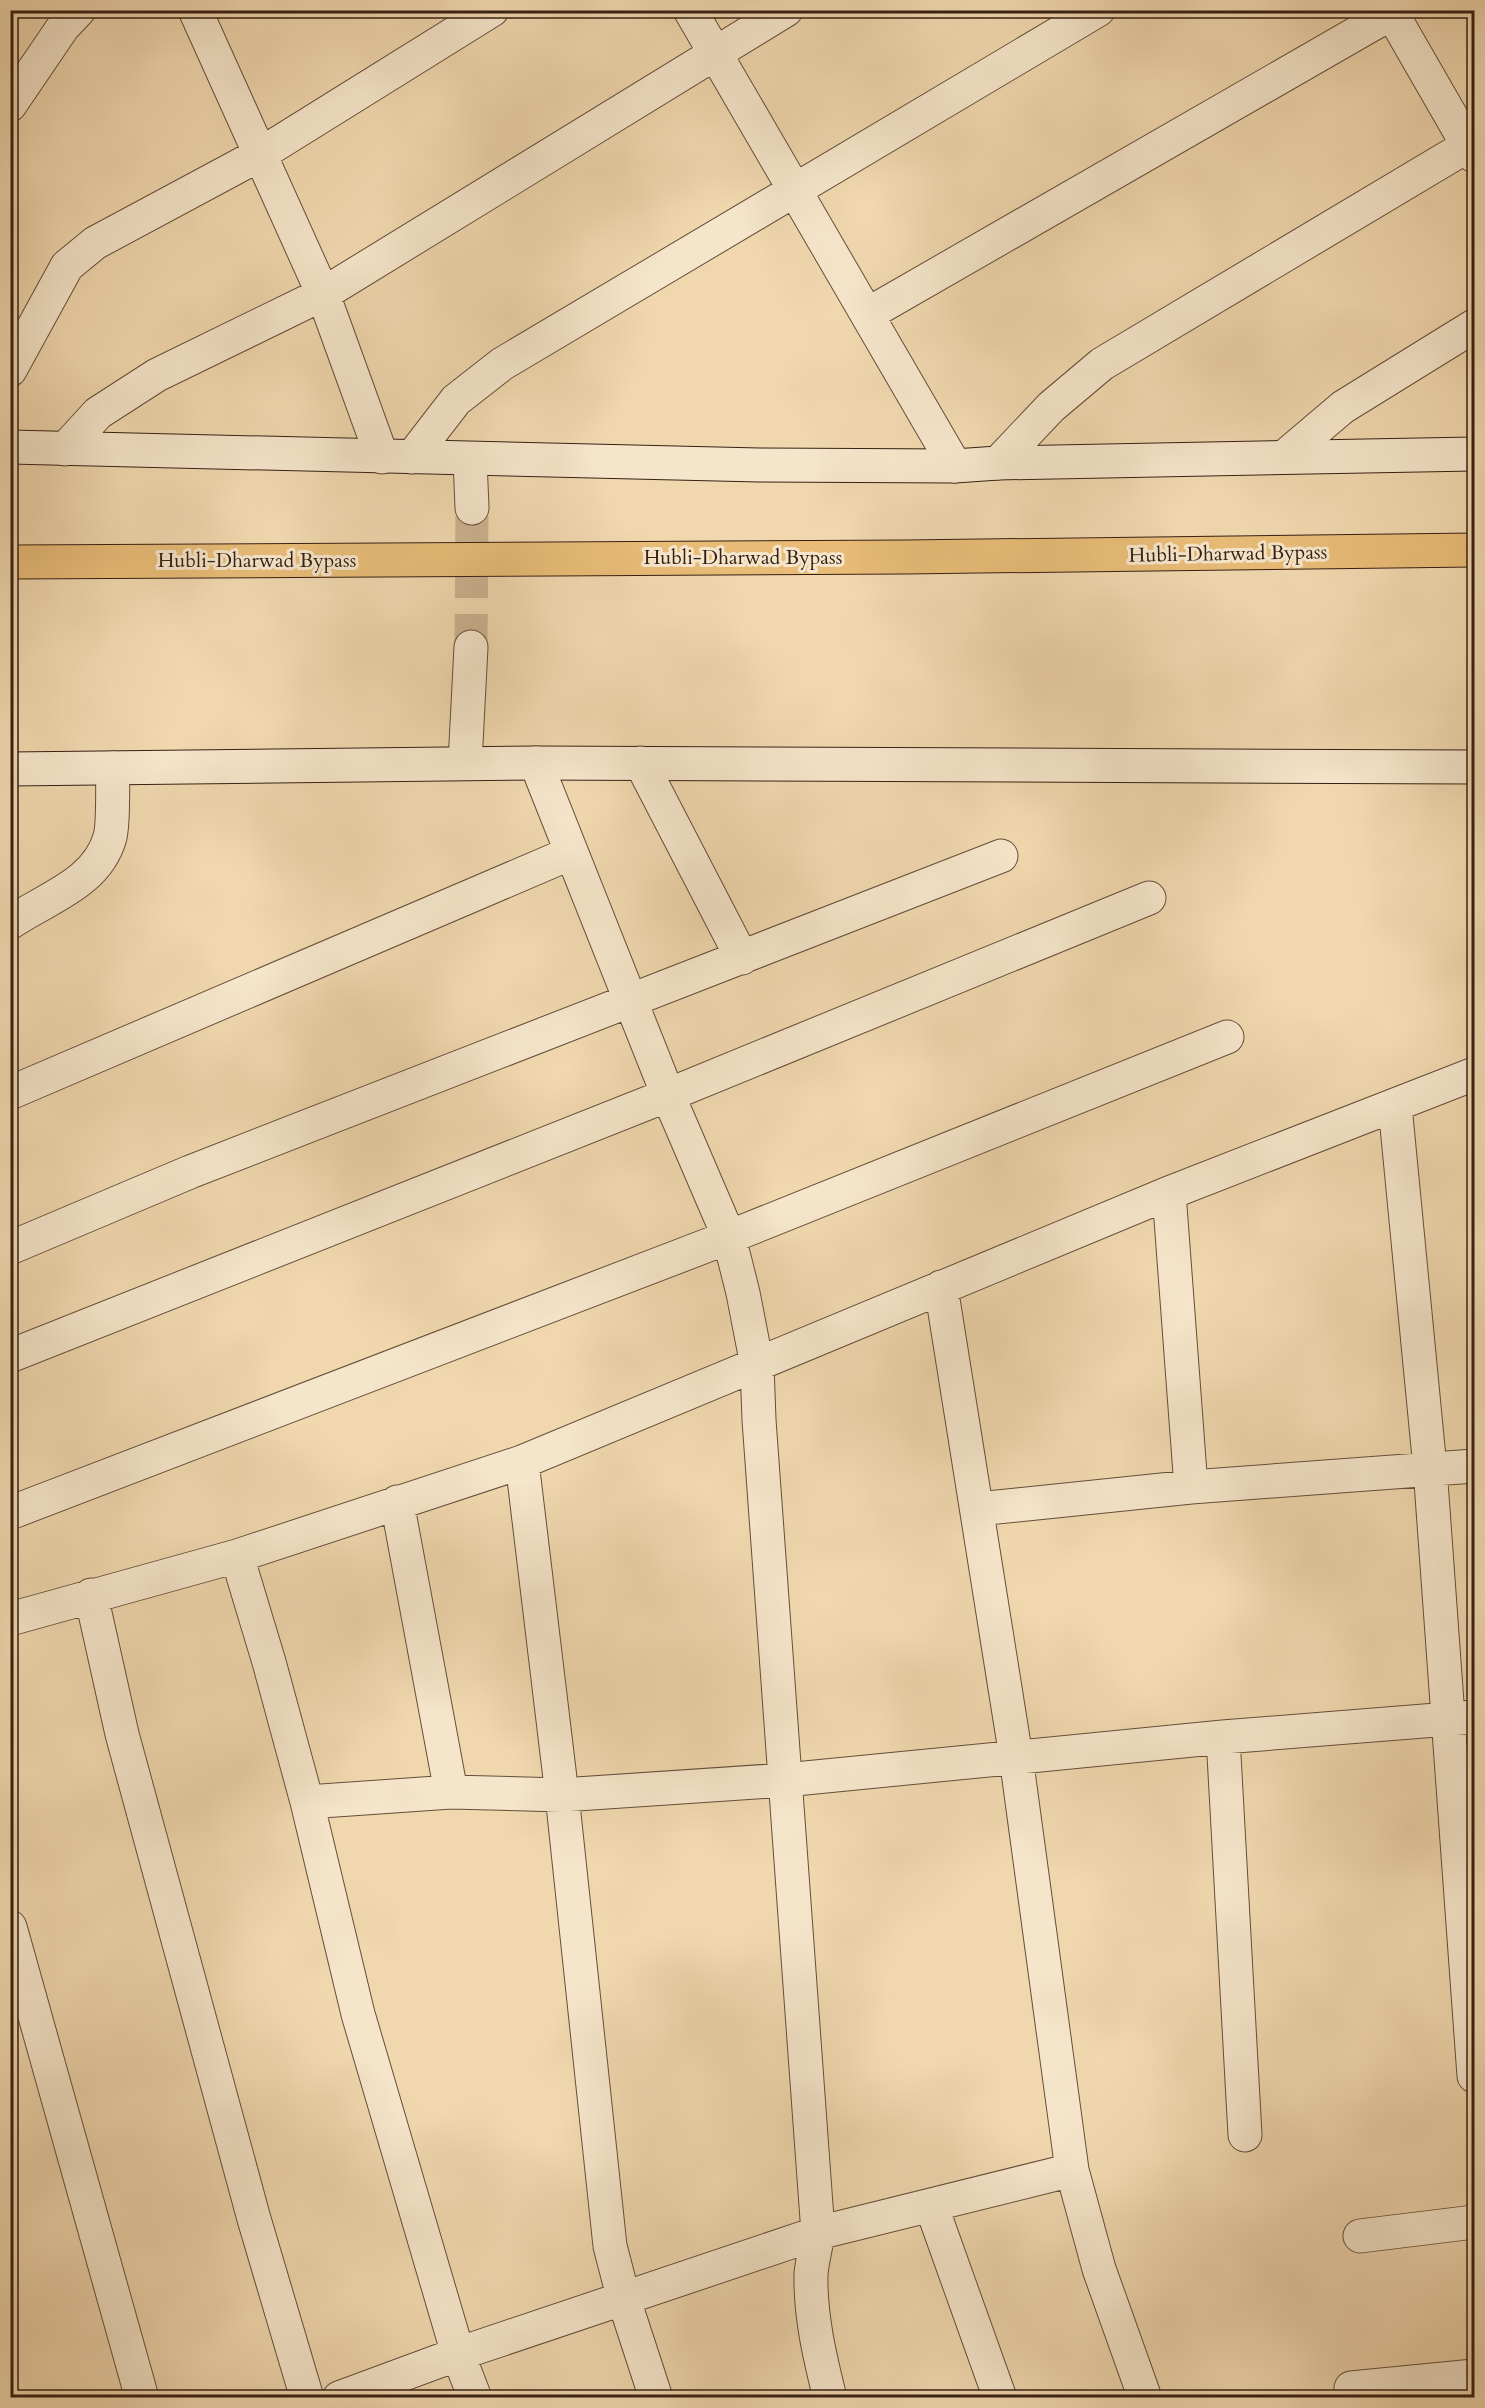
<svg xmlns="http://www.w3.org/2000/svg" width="1485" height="2408" viewBox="0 0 1485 2408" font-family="Cardo,serif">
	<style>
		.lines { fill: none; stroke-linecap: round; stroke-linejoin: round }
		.street-tunnel { stroke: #cbb28f; stroke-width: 33; stroke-dasharray: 33 16; stroke-linecap: butt }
		.street-casing { stroke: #644e3a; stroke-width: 35 }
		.secondary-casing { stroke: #362014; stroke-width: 35 }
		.highway-casing { stroke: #362014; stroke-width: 35 }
		.street { stroke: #f5e5ca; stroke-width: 33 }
		.secondary { stroke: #f5e5ca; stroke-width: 33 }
		.highway { stroke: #e8bc77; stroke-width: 33 }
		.labels { text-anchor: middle; stroke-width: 6; stroke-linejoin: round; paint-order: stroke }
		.street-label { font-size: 20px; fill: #362014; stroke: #f5e5ca }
	</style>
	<rect width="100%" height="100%" fill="#f0d7ae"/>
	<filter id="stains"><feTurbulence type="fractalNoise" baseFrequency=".00333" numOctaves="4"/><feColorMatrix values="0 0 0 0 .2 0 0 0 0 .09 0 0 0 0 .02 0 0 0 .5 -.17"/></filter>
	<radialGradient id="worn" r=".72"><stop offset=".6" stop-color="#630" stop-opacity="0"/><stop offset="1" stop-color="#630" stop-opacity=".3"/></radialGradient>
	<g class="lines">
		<path class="street-tunnel" d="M471 647 472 508"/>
		<g class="street-casing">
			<path id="street" d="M195 10 323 294 382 457
				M690 10 955 466
				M1390 10 1474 156
				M10 105 63 27 79 10
				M868 314 1397 10
				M10 370 67 266 95 243 259 155 492 10
				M65 449 98 413 157 375 323 294 786 10
				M412 457 456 400 502 364 1098 10
				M1284 457 1343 407 1474 326
				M470 459 472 508
				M998 463 1051 407 1102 364 1474 142
				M465 763 471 647
				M536 763 668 1095 729 1237 743 1293 757 1365 759 1420 818 2233C816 2247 812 2261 811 2274 810 2316 820 2358 830 2398
				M641 763 742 958
				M10 923C46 898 97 884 110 837 114 822 112 785 113 768
				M10 1093 571 853
				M1395 1106 1430 1468 1474 2076
				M1169 1193 1191 1487
				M10 1248 190 1172 1001 856
				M941 1287 1016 1757 1072 2170 1099 2269 1145 2398
				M10 1356 668 1095 1149 898
				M522 1462 562 1795 610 2246 624 2300 656 2398
				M397 1502 451 1792
				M978 1509 1191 1487 1474 1466
				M10 1513 729 1237 1227 1037
				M237 1556 269 1662 307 1802 358 2014 458 2354 475 2398
				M91 1595 122 1734 254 2219 307 2398
				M10 1619 237 1556 522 1462 1169 1193 1474 1074
				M1223 1737 1245 2135
				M307 1802 451 1792 562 1795 785 1780 1223 1737 1474 1717
				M10 1927 142 2398
				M931 2205 1000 2398
				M1360 2236 1474 2222
				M1351 2388 1474 2376
				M339 2398 458 2354 818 2233 1072 2170"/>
		</g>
		<g class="secondary-casing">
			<path id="secondary" d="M10 447 759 465 955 466 998 463 1474 454
				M10 769 536 763 1474 767"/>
		</g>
		<g class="highway-casing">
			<path id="highway" d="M10 562 905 557 1474 550"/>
		</g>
		<use href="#street" class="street"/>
		<use href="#secondary" class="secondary"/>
		<use href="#highway" class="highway"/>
	</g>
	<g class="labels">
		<g class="street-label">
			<text transform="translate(1228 553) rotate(-1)" y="7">Hubli-Dharwad Bypass</text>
			<text x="743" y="564">Hubli-Dharwad Bypass</text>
			<text x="257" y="567">Hubli-Dharwad Bypass</text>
		</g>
	</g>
	<rect width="1485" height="2408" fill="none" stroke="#f0d7ae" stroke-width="36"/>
	<rect x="12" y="12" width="1461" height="2384" fill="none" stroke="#362014" stroke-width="3"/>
	<rect x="18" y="18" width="1449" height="2372" fill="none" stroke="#362014" stroke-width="1.5"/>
	<rect width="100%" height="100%" filter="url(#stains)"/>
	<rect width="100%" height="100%" fill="url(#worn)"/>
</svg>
